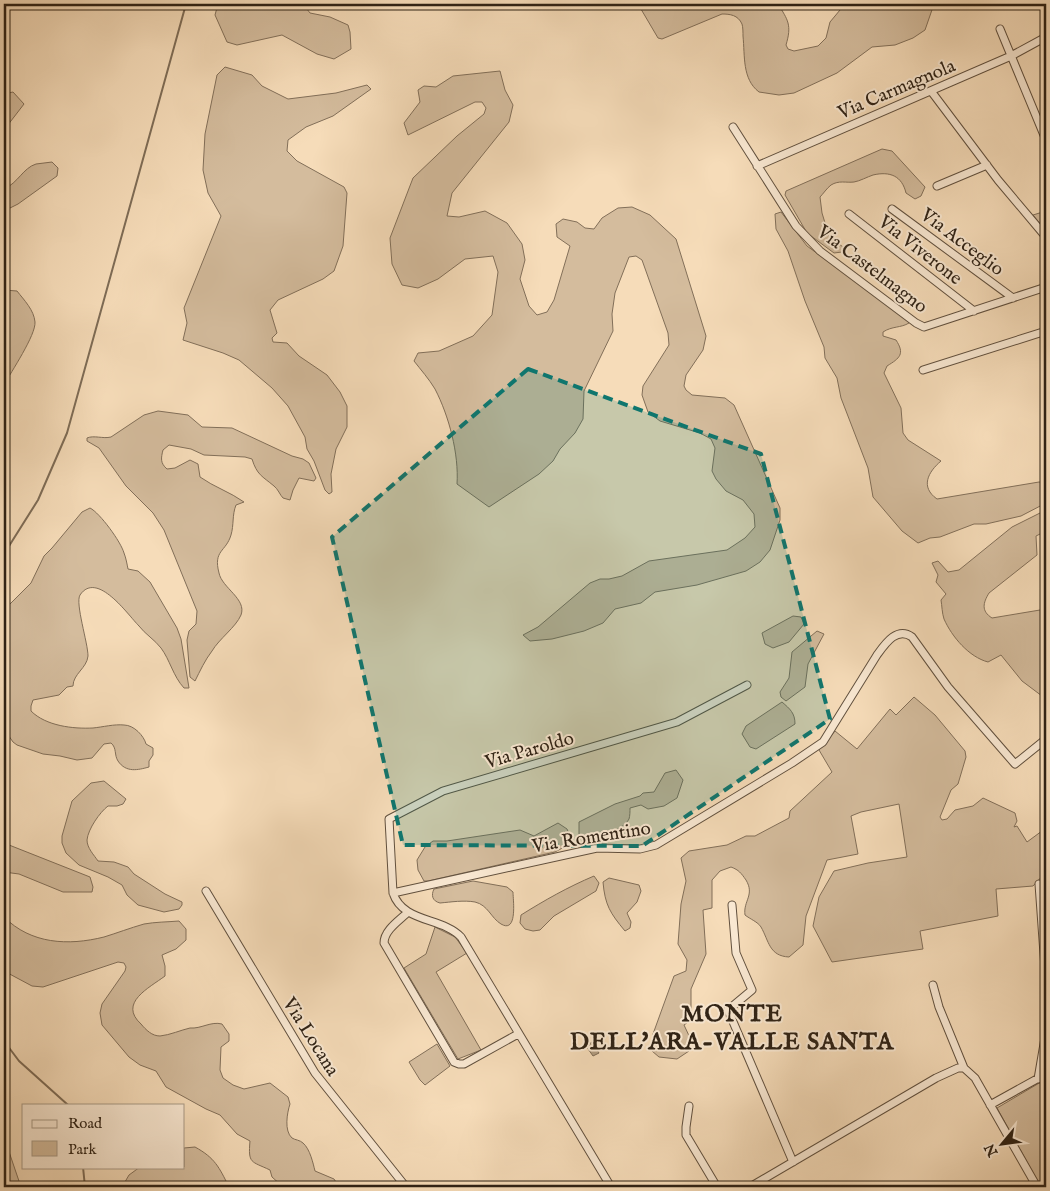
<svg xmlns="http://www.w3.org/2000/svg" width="1050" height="1191" viewBox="0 0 1050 1191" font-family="'IM FELL English',serif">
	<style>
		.green { fill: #d4bc9d; stroke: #826f59 }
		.water { fill: #b29d81; stroke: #7e6c56 }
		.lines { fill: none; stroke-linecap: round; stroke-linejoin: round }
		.stream { stroke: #7e6c56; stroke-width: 2 }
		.minor-casing { stroke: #61503e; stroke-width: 9 }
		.minor { stroke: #f9e8d2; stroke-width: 7 }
		.marked { fill: #0f766e; fill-opacity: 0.2; stroke: #0f766e; stroke-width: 4; stroke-dasharray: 10 6; stroke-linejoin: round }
		.labels { text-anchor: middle; stroke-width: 4; stroke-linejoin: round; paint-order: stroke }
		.street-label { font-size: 19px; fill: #2f2215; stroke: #f9e8d2 }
		.district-label { font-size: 24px; font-weight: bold; letter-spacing: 1px; fill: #2f2215; stroke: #f9e8d2 }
	</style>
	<rect width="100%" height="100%" fill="#f6dcb9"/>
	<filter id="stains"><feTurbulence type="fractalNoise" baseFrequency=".004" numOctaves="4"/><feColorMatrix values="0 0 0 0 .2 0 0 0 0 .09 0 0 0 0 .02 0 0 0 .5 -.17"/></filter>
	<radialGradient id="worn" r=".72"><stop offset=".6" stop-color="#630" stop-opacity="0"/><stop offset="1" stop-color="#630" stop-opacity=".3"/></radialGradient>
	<path class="green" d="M218 4H303L310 13 330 17 348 25 350 32 351 49 334 59 317 54 282 35 237 45 227 42 215 15Z
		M638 4H778C788 20 792 25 786 45L788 49 794 51 818 46 826 38 830 22 845 4H934L925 30 913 38 895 45 872 47 837 73 794 93 779 95 759 92C742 79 745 56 743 36 743 33 743 27 742 24 738 15 730 14 722 14L662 39 658 38Z
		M225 67 252 75 262 86 288 99 336 93 367 85 371 89 333 116 306 127 288 140 287 151 297 161 344 187 347 193 343 246 334 271 323 279 278 300 270 310 277 333 272 338 273 342 287 343 299 356 327 375 340 392 347 406V427L336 449 331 474 332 492 329 494 325 490 314 461 307 449 305 437 288 406 272 388 239 360 223 353 183 340 187 323 184 308 221 216 208 193 203 170 205 134 217 75Z
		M500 71 505 90 513 105 509 122 452 193 447 216 459 217 485 211 507 223 522 244 525 260 520 279 529 306 537 315 547 312 554 300 570 246 557 237 556 224 563 219 577 222 585 228 594 229 602 218 618 208 632 207 650 215 676 239 706 336 703 350 686 375 684 386 686 390 692 395 725 398 734 405 780 508V520L770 550 760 562 746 571 697 585 655 592 641 603 615 609 603 623 584 631 552 639 530 641 523 635 538 627 590 583 600 579H609L622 576 649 561 727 550 745 538 755 527 754 514 743 500 726 491 716 479 712 471 715 448 711 439 700 433 660 421 648 412 642 395 643 386 669 345 668 333 642 260 636 256 629 257 615 293 612 314 613 331 584 391 583 419 575 433 560 449 553 461 539 474 489 507 457 484C459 454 449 416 435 389 429 379 421 370 414 361L418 353 439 351 473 336 492 315 498 272 493 256 465 259 438 279 418 288 402 285 392 264 390 238 413 178 457 136 484 114 486 108 482 102H475L408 135 404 123 420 102 418 90 424 86 436 87 453 76Z
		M13 92 24 104 4 130V94Z
		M882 149 892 151 925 187 921 196 915 199 906 193C902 176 890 171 873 175 867 177 860 181 854 182 846 183 839 180 831 185 827 188 823 194 820 197L822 213 829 236 843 247 842 252 834 253 807 233 785 195 786 191Z
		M52 162 58 168 57 176 18 204 4 211V189C18 183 23 168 36 164 41 163 47 163 52 162Z
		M1046 211V231L1033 215Z
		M781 212 807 246 906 318 909 323C901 328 892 326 883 332V336L896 340C905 354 900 358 887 366L884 373 901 408 903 433 908 440 941 461C928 472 920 487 937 499L1039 482 1046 483V503L1021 516 986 524H974L940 537 930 538 918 543 902 531 873 497 868 468 841 398 837 378 825 358 824 347 805 301 788 251 776 229 775 214Z
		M4 290 17 291C24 300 34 310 35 322 36 335 11 372 4 385Z
		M158 411 188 415 202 427 232 428 292 456 303 459 309 463 316 478 314 481 299 478 293 490 290 500 283 498C280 495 278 489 274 486 262 476 257 475 252 459L245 457 204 455 191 449 169 445 163 450C161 458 160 463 167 469L175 468 190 460 198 464 200 477C214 487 230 492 244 502L236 505C232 515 234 525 231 535 226 552 213 550 219 573 222 588 247 599 241 615 236 627 219 639 212 651 205 660 200 671 195 681L190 677 187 640 189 631 196 624 197 611 164 530 153 513 126 486 99 448 87 441V438C94 435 103 439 111 437L144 415Z
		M90 508C100 513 121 542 124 553 126 558 127 564 128 569L138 571 150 582 177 628 181 639 189 688H184C173 676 170 660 161 648 155 640 145 634 139 626 128 615 97 570 80 595 75 603 88 643 88 656 87 668 73 674 73 686L67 687 59 695 33 700 31 706V711C46 726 73 729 93 728 103 727 114 724 124 725 134 725 144 736 146 744L153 748V755L149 761V767C138 770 126 773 118 761 114 755 117 748 111 743L104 744 92 758 77 760 60 756 43 754 17 745 13 742 4 729V610L31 583 44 556 52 548 82 512Z
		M1046 510V531L1036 536 1037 555 989 593C983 603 981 611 992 618L1046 609V699L1022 681 1001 655 988 662C969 657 952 637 944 619 942 613 942 606 941 600L946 594 936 582 938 575 932 563 938 561 948 572 959 570 1012 527Z
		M793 616 801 617 804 624 789 642 773 648 765 644 762 633Z
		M817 631 824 634 808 664 805 687 786 701 781 697 780 692 789 678 792 652Z
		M914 697 935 715 965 751 966 757 958 784 951 790 940 817 942 820 947 819 955 810 973 806 983 798 1015 813 1017 821 1014 827 1017 826 1027 842 1046 828V872L1033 886 996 889 998 916 920 931 923 949 832 962 813 926 819 897 834 871 868 863 907 857 899 804 861 812 851 816 858 854 827 860 806 916 803 945 789 957C769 956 769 941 761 927 758 922 750 919 745 915 743 901 755 895 746 880 741 873 739 870 731 867L720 871 712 880V908L703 910 706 954 691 989V1020L684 1025 691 1040 689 1051 677 1059 659 1057 652 1051 653 1034 674 976 686 971 687 960 678 944 681 904 686 881 681 858 689 851 727 845 746 836H755L789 818 790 811 832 772 819 750 835 731 857 749 890 709 896 715Z
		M782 702C790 709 795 713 795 724L756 749 750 747 742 734 746 726Z
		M676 770 683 780 677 798 664 806 648 809 641 805 630 808C630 811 630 816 629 819 623 831 590 843 579 837V822L615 804 640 796 643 793 654 792 665 773Z
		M104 781 126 799 123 804 117 806H108C100 812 88 829 87 840 87 848 94 855 98 861L114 862 128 867 134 874 165 894 182 902V905L179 909 164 912 138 905 127 895 122 885 108 877 79 865 66 853 62 843V836L72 801 91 783Z
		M558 823 567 829 570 836 566 846 555 852 428 881H424L418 870 417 860 425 847 433 841H447L520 830 534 836Z
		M4 843 90 877 93 887 92 892H63L19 874 4 872Z
		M594 876 599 883 596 891 554 916 540 930 533 931 525 929 520 923 521 915C545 900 568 887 594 876Z
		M609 878 639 885 641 891 637 902 627 913 631 922 630 928 625 931C610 913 605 905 603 882Z
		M473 881 507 887 513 892C513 899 518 934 501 924 491 918 488 905 475 902 464 900 451 902 440 903 432 901 431 895 434 889Z
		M4 917C31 944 68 946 104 937 117 933 130 928 144 924 155 922 167 922 179 921L186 929V940L176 949 162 955 165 966V976C149 988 118 1003 141 1024 146 1030 152 1036 160 1036 170 1035 181 1030 190 1028 201 1029 211 1021 222 1024L229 1034V1041L221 1047 220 1070 223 1078 233 1085 244 1089 270 1083 288 1097 290 1104C287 1113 284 1131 292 1138 295 1140 300 1140 303 1143 310 1149 313 1163 315 1171L334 1179 338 1185 337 1187 282 1186 272 1177 270 1170C251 1161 248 1164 250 1141L237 1134 220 1115 206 1109 166 1087 156 1071 140 1065 129 1057 102 1025 100 1013 102 1004 125 971 126 967 124 963 118 962 43 987 32 986 4 971Z
		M435 927 455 937 467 953 436 972 481 1050 458 1059 404 968 426 954Z
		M437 1044 450 1066 425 1085 420 1080 409 1062Z
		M1046 1079V1187H1041L997 1108Z
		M4 1137 21 1187H4Z
		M195 1147C215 1158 219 1167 229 1187H189C180 1182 167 1181 158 1187H122L129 1175 140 1167H184V1148Z"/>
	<path class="water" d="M592 1042 599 1053 593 1056 586 1046Z"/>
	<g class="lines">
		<path class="stream" d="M4 554 38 500 67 433 186 4
			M4 1041 19 1061 68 1105
			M83 1167 85 1187"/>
		<g class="minor-casing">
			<path id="minor" d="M1000 29 1046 140
				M931 91 998 180 1046 237
				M733 127 796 226 820 251 916 323 924 327 1046 287
				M757 166 1011 56 1046 37
				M937 186 987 165
				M892 209 1013 298
				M849 214 974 311
				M923 370 1046 331
				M1039 884 1046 982
				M206 891 315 1073 406 1187
				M393 893 389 819 443 791 677 722 747 685
				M732 905 736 953 752 990 728 1010 793 1162
				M408 912C400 920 384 930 384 943L454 1062 459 1064H464L518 1034
				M933 985 939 1007 964 1068
				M964 1068 975 1078 1037 1187
				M1038 1079 1046 1032
				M990 1105 1046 1074
				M689 1106 686 1127V1135L717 1187
				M611 1187 461 937C442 917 403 923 393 893L597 848 640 849 656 845 792 763 823 742 877 655C885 644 897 626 912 637L948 687 1015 764 1046 739
				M750 1187 936 1078 958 1068H964"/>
		</g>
		<use href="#minor" class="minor"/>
	</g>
	<path class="marked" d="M528 369 761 454 830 719 642 846 403 845 332 537Z"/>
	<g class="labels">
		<g class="street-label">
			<text transform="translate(896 88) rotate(-23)" y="7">Via Carmagnola</text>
			<text transform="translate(963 241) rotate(37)" y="7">Via Acceglio</text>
			<text transform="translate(921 249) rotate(38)" y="7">Via Viverone</text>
			<text transform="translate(873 268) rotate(37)" y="7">Via Castelmagno</text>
			<text transform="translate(529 749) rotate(-16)" y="7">Via Paroldo</text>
			<text transform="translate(591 836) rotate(-9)" y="7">Via Romentino</text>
			<text transform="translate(312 1036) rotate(58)" y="7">Via Locana</text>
		</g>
		<g class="district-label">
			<text x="732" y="1021">MONTE<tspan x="732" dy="28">DELL'ARA-VALLE SANTA</tspan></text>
		</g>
	</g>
	<rect width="1050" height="1191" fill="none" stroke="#f6dcb9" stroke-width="20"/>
	<rect x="5" y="5" width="1040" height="1181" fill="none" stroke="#2f2215" stroke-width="2.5"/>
	<rect x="10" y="10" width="1030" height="1171" fill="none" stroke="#2f2215"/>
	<rect x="22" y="1104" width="162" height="65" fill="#f9e8d2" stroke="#a89986"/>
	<rect x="32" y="1120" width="25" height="8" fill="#f9e8d2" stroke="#a89986"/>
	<text x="68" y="1128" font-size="15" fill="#2f2215">Road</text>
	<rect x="32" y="1141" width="25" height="15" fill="#d4bc9d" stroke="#a89986"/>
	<text x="68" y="1154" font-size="15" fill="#2f2215">Park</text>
	<g transform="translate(1002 1144) rotate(241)" stroke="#f9e8d2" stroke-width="4" paint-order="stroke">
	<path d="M0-4L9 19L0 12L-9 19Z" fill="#2f2215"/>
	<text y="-8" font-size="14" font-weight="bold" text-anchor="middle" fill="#2f2215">N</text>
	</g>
	<rect width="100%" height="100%" filter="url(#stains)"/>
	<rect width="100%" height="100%" fill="url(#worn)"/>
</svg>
